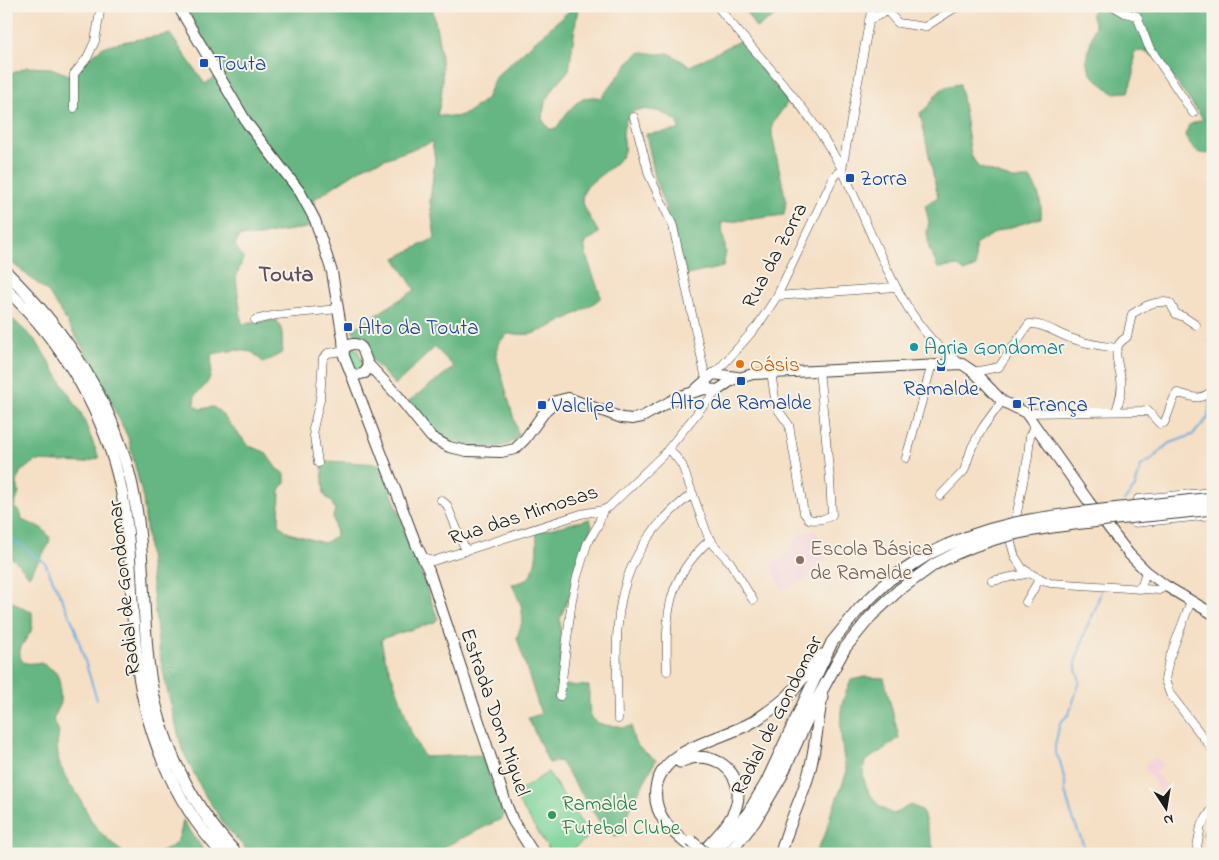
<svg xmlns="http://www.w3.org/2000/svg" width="1219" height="860" viewBox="0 0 1219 860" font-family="'Indie Flower',sans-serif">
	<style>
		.built { fill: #f5cfdb }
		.green { fill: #7cd49a; stroke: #4c785b }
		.forest { fill: #65b682; stroke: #40694f }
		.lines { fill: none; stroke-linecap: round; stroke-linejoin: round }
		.stream { stroke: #6baee0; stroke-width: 2 }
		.minor-casing { stroke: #3d3935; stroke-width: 9 }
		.major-casing { stroke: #3d3935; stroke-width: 12 }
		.highway-casing { stroke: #3d3935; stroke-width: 13 }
		.minor { stroke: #fff; stroke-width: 8 }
		.major { stroke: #fff; stroke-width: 10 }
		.highway { stroke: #fff; stroke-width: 11 }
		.highway-bridge-casing { stroke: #3d3935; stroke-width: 13; stroke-linecap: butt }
		.highway-bridge { stroke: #fff; stroke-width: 11 }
		.transit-dot { fill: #1a4fb4; stroke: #f7f3e8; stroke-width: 2 }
		.culture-dot { fill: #0f9aa8; stroke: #f7f3e8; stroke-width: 2 }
		.food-dot { fill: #e8710a; stroke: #f7f3e8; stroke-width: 2 }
		.education-dot { fill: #8d6e63; stroke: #f7f3e8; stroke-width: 2 }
		.leisure-dot { fill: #2e9e5b; stroke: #f7f3e8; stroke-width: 2 }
		.labels { text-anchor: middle; stroke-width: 4; stroke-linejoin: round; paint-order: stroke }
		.transit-label { font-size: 21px; fill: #164399; stroke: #f7f3e8; text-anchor: start }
		.street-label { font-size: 21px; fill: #1c1c1c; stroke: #f7f3e8 }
		.culture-label { font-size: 21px; fill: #0d838f; stroke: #f7f3e8; text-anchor: start }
		.food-label { font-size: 21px; fill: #c56008; stroke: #f7f3e8; text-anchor: start }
		.education-label { font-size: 21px; fill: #785e54; stroke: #f7f3e8; text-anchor: start }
		.leisure-label { font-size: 21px; fill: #27864d; stroke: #f7f3e8; text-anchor: start }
		.neighbourhood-label { font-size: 22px; font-weight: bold; fill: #604d5f; stroke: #f7f3e8 }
	</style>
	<rect width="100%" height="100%" fill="#f7f3e8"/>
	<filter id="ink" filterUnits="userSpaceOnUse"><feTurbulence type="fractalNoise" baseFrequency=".02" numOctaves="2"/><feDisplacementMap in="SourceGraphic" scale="10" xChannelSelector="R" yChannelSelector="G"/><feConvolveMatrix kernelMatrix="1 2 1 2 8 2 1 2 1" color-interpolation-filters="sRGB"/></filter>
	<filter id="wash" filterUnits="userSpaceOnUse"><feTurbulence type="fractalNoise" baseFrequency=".0096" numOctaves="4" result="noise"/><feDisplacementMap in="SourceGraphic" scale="20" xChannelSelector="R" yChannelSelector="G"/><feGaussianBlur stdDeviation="1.12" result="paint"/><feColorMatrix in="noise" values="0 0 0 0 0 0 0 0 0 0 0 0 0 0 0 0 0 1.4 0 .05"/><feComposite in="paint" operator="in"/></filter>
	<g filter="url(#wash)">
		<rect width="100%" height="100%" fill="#f5dfc5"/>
		<path class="built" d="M816 531 825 558 824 566 820 573 782 590 771 563 788 553 800 533Z
			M1155 757 1163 764 1155 773 1167 785 1158 794 1156 784 1144 767 1145 765Z"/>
		<path class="green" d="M351 348 357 349 364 366 361 369H354L347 352Z
			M548 772 590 836 566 854H552L514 795Z"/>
		<path class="forest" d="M185 6H432C439 40 448 82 437 115L456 117 467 113 486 99 495 77 570 10 578 7 569 70 555 86 545 103 542 119 549 129H556C567 112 579 92 601 98L634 56 642 52 658 54 669 53 690 66 739 41 788 102 772 124V135L786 201 784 215 721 223 726 252 723 267 687 275 655 177 646 134 679 130 678 122C663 112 651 107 633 111 627 117 623 126 623 135 623 140 626 146 624 151 619 170 577 182 583 202 586 213 594 224 599 233L584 244 587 258 601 297C594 306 543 332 531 334 523 335 515 334 507 334L498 344 496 355 519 437C516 439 512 442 509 444 492 451 447 445 433 431 424 422 417 411 409 401L454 367 435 347 395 385 372 360 365 345 352 330 415 290 395 258 435 238 430 202 435 159 432 142 365 166 313 200 322 222 306 228 277 232 260 236H240L235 245 243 258 236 278 242 324 276 320C285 329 281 341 283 352L264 363 252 352 236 350 211 354C213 373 211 383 195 395L194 404 199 409 213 407 219 411 249 446 265 452 277 469 285 474V483L280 490 279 525 289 533 324 543 336 536 333 516 335 510 332 503 324 495 322 467 327 461 381 464 438 619 435 622 384 638 381 640 384 655 400 698 411 732 424 757 482 755 503 814V818L444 847 436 854H253L250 850 248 851 223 824 221 819 204 794 182 749 166 685 159 651 143 498 128 437 89 358 48 292 6 258V76L27 67 51 68 69 75 80 70 90 57 103 47 122 42 170 34 205 84 222 72Z
			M743 6H794L785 10 756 28Z
			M1096 6H1213V153C1196 156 1192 149 1185 135L1189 125 1203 119 1160 60 1143 51 1134 52V74L1128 92 1113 93 1091 74 1086 60 1095 26 1091 13Z
			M960 84 971 155 978 167 1013 179H1030C1039 191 1042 202 1041 218L998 231 975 245 976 267 964 272 959 266 938 268 929 248 927 232 929 222 925 205 938 197 920 113C939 100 931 87 960 84Z
			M6 313 36 341 82 415 99 458 84 463 36 461 20 472 17 482 19 493 14 507 21 514 22 520C36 527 40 523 50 538L48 546 29 576 16 561 6 555Z
			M590 519 592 526 570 593 560 619 562 685 589 686C589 715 586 726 620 726L622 728 632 726C631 745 642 750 656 760L628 812 623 834 614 836 605 830 560 761 549 763 528 718 541 714 517 638 523 619 521 605 512 584C519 583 526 581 530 576 537 566 538 543 536 532Z
			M6 598 24 609 32 612C32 618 33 626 31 631 27 640 18 646 20 656 23 667 32 662 40 663 44 664 54 670 56 673 63 684 58 692 61 703L53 720 59 731 57 745 59 763 69 784 77 793 92 822 99 831 117 848 126 854H6Z
			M865 677 884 678 899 738C889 747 876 753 865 762 864 766 863 770 863 774 865 790 878 810 894 814L910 805 922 810 935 854H815L826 832 831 813 842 786 846 774 847 775C843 756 839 730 841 711 842 700 847 690 851 680Z
			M1213 814V846L1203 834Z
			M183 820 206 854H155C177 846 179 843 183 820Z"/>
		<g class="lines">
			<path class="stream" d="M1213 328 1210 340 1213 349
				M1124 501 1135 487 1141 466 1151 460 1168 444 1192 435 1200 427 1208 418 1210 402 1213 396
				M6 536 27 549 45 563 74 625 97 700
				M1087 854 1072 816 1065 792V782L1060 761 1055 752V745L1060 723 1069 714 1080 681 1076 669V661L1087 626 1095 610 1101 591"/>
		</g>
	</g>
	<g filter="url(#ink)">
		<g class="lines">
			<g class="minor-casing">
				<path id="minor" d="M717 6C749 46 785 82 814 124 825 140 837 158 845 176 872 232 905 334 962 364
					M1113 6 1125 13 1137 16 1148 45 1193 113
					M869 20 887 11 898 23 925 27 958 6
					M74 108V74L87 58 95 41 101 6
					M634 117 649 175 673 226 707 384
					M842 169 872 6
					M777 296 896 287
					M255 320 276 315 338 309
					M771 372 776 405 779 411 789 425 804 513 809 519C818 521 824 520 832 515L830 479 819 370
					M974 372 999 367 1029 324C1043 323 1056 333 1070 338 1086 344 1101 346 1117 348
					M712 374 720 368 737 349 758 325 777 296 834 176 842 169
					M1116 411C1119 401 1123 391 1121 380 1120 365 1108 348 1127 337L1132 314C1143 307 1156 299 1170 303L1176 314 1184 317 1196 325
					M1026 413 1148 411 1160 424 1164 423C1169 414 1171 401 1177 393 1194 396 1196 402 1211 392
					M1035 425 1030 435 1028 457 1011 543 1015 557 1022 568 1033 575 1050 583 1159 590 1166 586
					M669 448 682 465 708 536 714 545 730 562 753 600
					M906 458 932 364
					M318 463 313 429 320 399 323 358 328 353 343 351
					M1213 492 1138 499 1134 523 1213 515
					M940 496 964 471 972 447 983 427 1002 401
					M441 500 447 505 466 551
					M423 557 433 561 581 514 603 510 609 507 665 453 702 407 720 388
					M992 581 1030 573
					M1137 589 1142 585 1146 571
					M1191 601 1169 659 1165 680 1170 694 1213 750
					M1026 602 1040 578
					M667 671C666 615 665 579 711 539
					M560 696 572 599 577 577 587 544 598 525 603 510
					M618 719C617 646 607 579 662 521 672 511 681 501 693 494
					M1198 849 1197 847 1201 826 1213 808
					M1209 854 1213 853"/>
			</g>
			<g class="major-casing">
				<path id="major" d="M178 6 247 123 300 192 315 220 332 272 343 339 344 356 350 371 353 375H357L365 373 368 364 362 348C356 342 350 343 344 349
					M368 364 398 396 431 437 449 447 467 451 501 452 515 449 525 439 546 410 556 401 568 398 622 418 632 419 642 417 680 396 705 389 718 390 732 380 753 374 962 364 974 372 1002 401 1026 413 1089 502 1129 554 1146 571 1166 586 1213 614
					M350 371 416 544 429 571 507 806 513 821 534 854
					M694 391 713 374 737 377"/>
			</g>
			<g class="highway-casing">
				<path id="highway" d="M6 272C65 330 110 397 130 477 144 534 142 592 147 650 153 727 184 798 237 854
					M6 289C64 343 107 416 122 494 132 546 130 599 136 652 143 725 171 800 223 854
					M680 762C711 746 747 772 736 807 730 825 713 840 701 854
					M697 852C676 835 652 818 656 788 662 746 727 739 756 720 768 712 780 704 790 694 801 682 810 667 821 655
					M714 854 748 813 766 783 832 642 859 609 889 580 929 554
					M729 854 755 821 781 777 813 707 845 648 871 616 899 590 935 564
					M781 854C787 826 801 801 809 773 816 748 817 722 822 697"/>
			</g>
			<use href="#minor" class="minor"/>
			<use href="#major" class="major"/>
			<use href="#highway" class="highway"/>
			<g class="highway-bridge-casing">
				<path id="highway-bridge" d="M929 554C985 524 1040 517 1102 510 1139 506 1176 502 1213 498
					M935 564C990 533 1045 527 1107 520 1142 516 1177 513 1213 509
					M691 841 706 854"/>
			</g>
			<use href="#highway-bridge" class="highway-bridge"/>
		</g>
	</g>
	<g class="transit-dot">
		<rect x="199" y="58" width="10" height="10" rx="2.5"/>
		<rect x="845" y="173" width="10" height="10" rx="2.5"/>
		<rect x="343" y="322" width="10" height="10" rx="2.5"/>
		<rect x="936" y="362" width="10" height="10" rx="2.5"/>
		<rect x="736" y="376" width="10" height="10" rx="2.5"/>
		<rect x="1012" y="399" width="10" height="10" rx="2.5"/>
		<rect x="537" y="400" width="10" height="10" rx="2.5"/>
	</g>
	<circle class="culture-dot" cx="914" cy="347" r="5"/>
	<circle class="food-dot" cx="740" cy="364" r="5"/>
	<circle class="education-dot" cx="800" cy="560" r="5"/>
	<circle class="leisure-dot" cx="552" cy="815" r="5"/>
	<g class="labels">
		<g class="transit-label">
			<text x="214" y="70">Touta</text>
			<text x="860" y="185">Zorra</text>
			<text x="358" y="334">Alto da Touta</text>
			<text x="941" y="395" text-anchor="middle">Ramalde</text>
			<text x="741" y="409" text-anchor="middle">Alto de Ramalde</text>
			<text x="1027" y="411">França</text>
			<text x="552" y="412">Valclipe</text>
		</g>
		<g class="street-label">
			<text transform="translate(774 255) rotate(-62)" y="7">Rua da Zorra</text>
			<text transform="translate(523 514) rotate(-18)" y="7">Rua das Mimosas</text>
			<text transform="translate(123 588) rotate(-96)" y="7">Radial de Gondomar</text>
			<text transform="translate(496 712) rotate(71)" y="7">Estrada Dom Miguel</text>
			<text transform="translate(776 715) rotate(-63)" y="7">Radial de Gondomar</text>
		</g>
		<g class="culture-label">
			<text x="924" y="354">Agria Gondomar</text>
		</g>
		<g class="food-label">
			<text x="750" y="371">Oásis</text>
		</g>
		<g class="education-label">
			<text x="810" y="555">Escola Básica<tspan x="810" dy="24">de Ramalde</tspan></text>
		</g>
		<g class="leisure-label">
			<text x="562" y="810">Ramalde<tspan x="562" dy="24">Futebol Clube</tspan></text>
		</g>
		<g class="neighbourhood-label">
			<text x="286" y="281">Touta</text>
		</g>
	</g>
	<rect width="1219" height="860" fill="none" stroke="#f7f3e8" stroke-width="25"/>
	<g transform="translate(1166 808) rotate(168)" stroke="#f7f3e8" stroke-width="4" paint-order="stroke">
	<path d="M0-4L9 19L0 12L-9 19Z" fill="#1c1c1c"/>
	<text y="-8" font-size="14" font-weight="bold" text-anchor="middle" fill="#1c1c1c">N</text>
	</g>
</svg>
